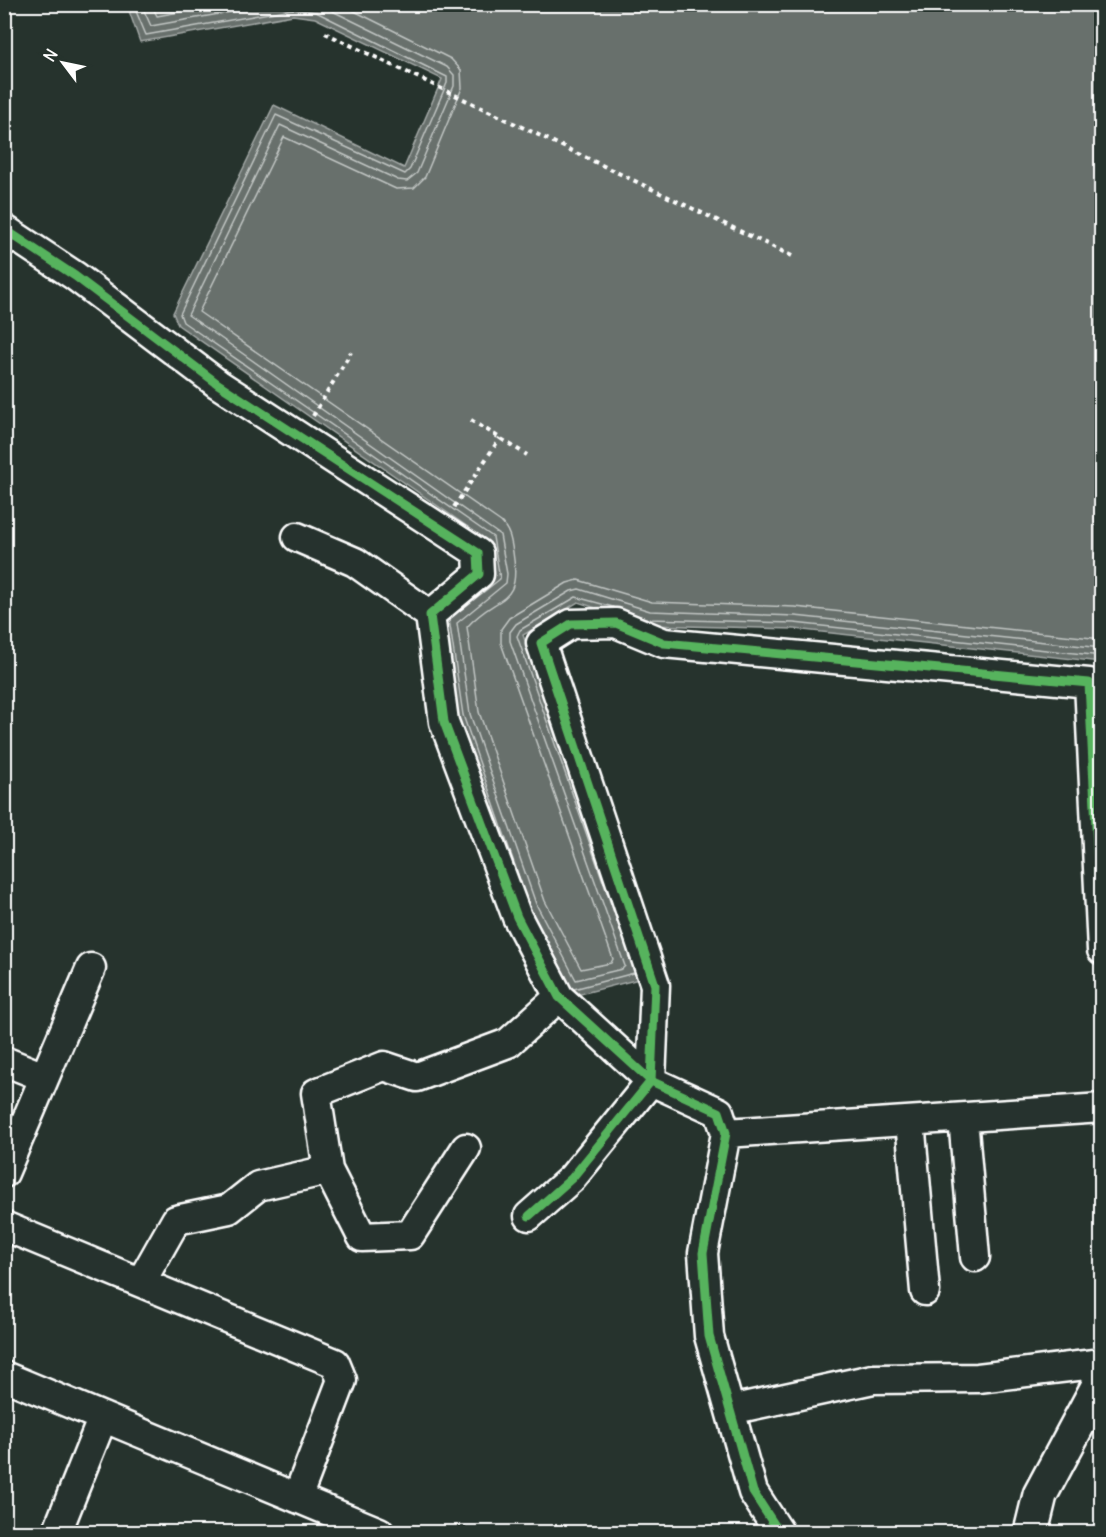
<svg xmlns="http://www.w3.org/2000/svg" width="1106" height="1537" viewBox="0 0 1106 1537" font-family="Delius,sans-serif">
	<style>
		.water { fill: #67706c; stroke: #a4a9a7; stroke-width: 1.5 }
		.lines { fill: none; stroke-linecap: round; stroke-linejoin: round }
		.shore { stroke: #c2c6c4; stroke-width: 1.5 }
		.minor-casing { stroke: #fff; stroke-width: 33 }
		.secondary-casing { stroke: #fff; stroke-width: 38 }
		.path { stroke: #fff; stroke-width: 4; stroke-dasharray: 4.5 4.5; stroke-linecap: butt }
		.minor { stroke: #26332d; stroke-width: 28 }
		.secondary { stroke: #26332d; stroke-width: 33 }
		.cycleway-casing { stroke: #26332d; stroke-width: 13 }
		.cycleway { stroke: #56b35d; stroke-width: 9 }
	</style>
	<rect width="100%" height="100%" fill="#26332d"/>
	<filter id="ink" filterUnits="userSpaceOnUse"><feTurbulence type="fractalNoise" baseFrequency=".0167" numOctaves="2"/><feDisplacementMap in="SourceGraphic" scale="12" xChannelSelector="R" yChannelSelector="G"/><feConvolveMatrix kernelMatrix="1 2 1 2 8 2 1 2 1" color-interpolation-filters="sRGB"/></filter>
	<g filter="url(#ink)">
		<path class="water" d="M127 5H1101V662L794 629 648 625 578 602 523 635 643 978 569 997 524 910 457 717 443 616 494 576 488 541 178 325 173 313 274 105 404 168 442 79 315 18 293 15 140 42Z"/>
		<g class="lines">
			<path class="shore" d="M133 4 146 35 292 9 316 12 447 77V83L410 169 405 174 276 115 180 314 183 322 493 537 500 579 462 609
				M141 4 151 26 276 4
				M151 4 157 16 224 4
				M318 4 447 67 454 75V86L417 173 407 181 398 180 280 125 188 315 500 535 507 574 506 583 457 623 470 714 536 904 576 980 622 969 625 966 510 641V632L516 624 571 591 579 589 650 611 795 616 1102 648
				M340 4 451 59 461 70 462 88 425 177 414 188 396 189 284 137 199 312 501 522C510 531 511 540 513 552 522 608 497 593 467 627L479 712 545 901 581 969 611 963 613 959 501 643V629L509 618 567 583 578 580 652 602 795 607 1102 639
				M613 607 576 597 520 630 517 636 623 938
				M639 616 649 619 794 623 1102 656
				M449 619 463 715 521 883
				M574 989 634 973"/>
			<g class="minor-casing">
				<path id="minor" d="M4 229 75 276 218 384 478 553 479 574 430 615 444 722 517 917 559 997 651 1081 719 1112 726 1133 703 1253 709 1336 753 1492 779 1532
					M297 537 355 562 430 615
					M4 1061 44 1077
					M963 1118 975 1257
					M910 1121 925 1291
					M726 1133 1102 1108
					M466 1148 410 1235 362 1237 328 1170 316 1093 384 1066 417 1077 508 1043 559 997
					M4 1173 91 968
					M529 1216 572 1178 651 1081 655 985 541 643 571 624 616 623 664 643 1089 683 1102 950
					M4 1226 335 1363 342 1380 297 1498
					M141 1282 176 1220 229 1209 258 1186 328 1170
					M4 1376 379 1532
					M730 1410 873 1379 978 1378 1102 1363
					M57 1532 103 1417"/>
			</g>
			<g class="secondary-casing">
				<path id="secondary" d="M1031 1532 1040 1495 1102 1379"/>
			</g>
			<path class="path" d="M325 33 792 256
				M313 416 351 352
				M471 420 527 455
				M454 507 500 438"/>
			<use href="#minor" class="minor"/>
			<use href="#secondary" class="secondary"/>
			<g class="cycleway-casing">
				<path id="cycleway" d="M4 229 75 276 218 384 478 553 479 574 430 615 444 722 517 917 559 997 651 1081 719 1112 726 1133 703 1253 709 1336 753 1492 779 1532
					M529 1216 572 1178 651 1081 655 985 541 643 571 624 616 623 664 643 1089 683 1102 950"/>
			</g>
			<use href="#cycleway" class="cycleway"/>
		</g>
	</g>
	<rect width="1106" height="1537" fill="none" stroke="#26332d" stroke-width="24"/>
	<rect x="12" y="12" width="1082" height="1513" fill="none" stroke="#fff" stroke-width="2" filter="url(#ink)"/>
	<g transform="translate(63 63) rotate(302)" stroke="#26332d" stroke-width="4.5" paint-order="stroke">
	<path d="M0-4.5L10 22L0 15L-10 22Z" fill="#ffffff"/>
	<text y="-9" font-size="16" font-weight="bold" text-anchor="middle" fill="#ffffff">N</text>
	</g>
</svg>
